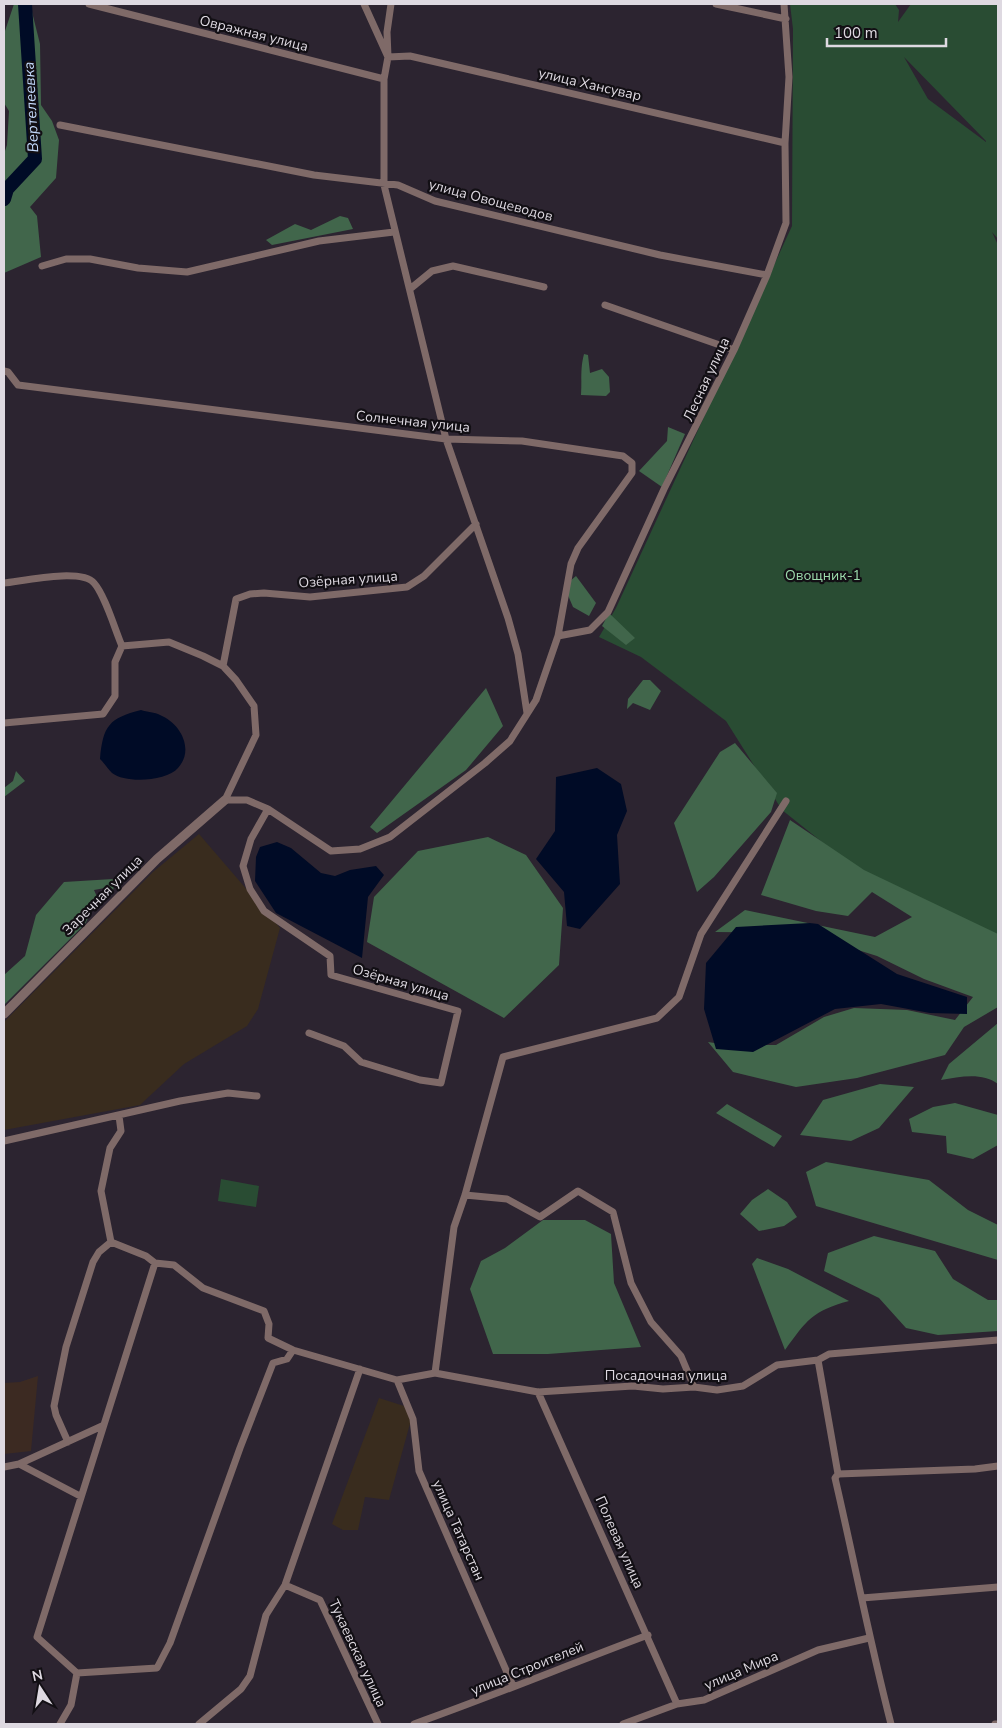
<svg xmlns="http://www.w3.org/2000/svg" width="1002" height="1728" viewBox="0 0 1002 1728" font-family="'Nunito Sans',sans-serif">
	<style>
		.industrial { fill: #392c1e }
		.education { fill: #3c2a22 }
		.green { fill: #294c33; fill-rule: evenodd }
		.forest { fill: #41664b }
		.water { fill: #000b26 }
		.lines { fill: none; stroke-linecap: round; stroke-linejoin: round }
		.river { stroke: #000b26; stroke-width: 14 }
		.minor { stroke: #7f6a68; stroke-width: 7 }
		.tertiary { stroke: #7f6a68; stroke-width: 9 }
		.labels { text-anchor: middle; stroke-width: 4.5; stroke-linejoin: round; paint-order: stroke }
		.street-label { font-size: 14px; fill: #ded9e1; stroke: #120f14 }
		.park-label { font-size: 14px; fill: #9ddbad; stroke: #120f14 }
		.water-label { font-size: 15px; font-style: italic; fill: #c5dbfe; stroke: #120f14 }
	</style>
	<rect width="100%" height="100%" fill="#2c2430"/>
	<path class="industrial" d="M199 834 280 928 258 1009 247 1026 184 1064 140 1105 4 1130V1022L153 872Z
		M379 1398 404 1406 411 1420 389 1500 365 1497 358 1530H343L332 1524Z"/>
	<path class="education" d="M38 1376 31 1451 4 1454V1383L20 1382Z"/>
	<path class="green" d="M790 4H895L899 10 898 22 911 4H998V239L992 232 998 245V936L862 874 782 810 726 721 641 657 599 637 616 608 792 226 793 29ZM904 57 986 141V142L928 99Z
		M221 1179 259 1186 256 1207 218 1201Z"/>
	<path class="forest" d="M14 4H30L40 44 41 105 52 121 59 140 56 178 30 207 37 216 41 257 4 273V154L7 145 9 111 4 103V34Z
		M340 216 348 218 353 229 272 245 266 240 295 224 311 230Z
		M584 354 588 355 590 373 602 369 609 377 610 392 606 396 581 395C582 380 580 369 584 354Z
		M668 427 685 434 662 487 639 471 667 441Z
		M576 576 596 603 589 616 573 607 564 586Z
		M609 613 635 638 626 645 602 626Z
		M643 680H650L661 691 650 710 633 703 627 709 628 699Z
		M486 688 503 726 466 770 377 833 370 827Z
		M735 743 777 793 771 812 714 877 697 892 674 823 720 752Z
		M16 771 25 781 4 797V788L13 781Z
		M790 820 864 870 998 934V1007L964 1027 945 1055 857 1078 796 1087 733 1072 708 1042 727 1045H776L824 1017 854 1008 907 1010 955 1020 973 997 924 979 877 956 804 933 715 932 745 910 875 937 912 917 872 892 848 916 816 911 761 895Z
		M488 837 526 855 563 908 559 965 504 1018 367 942 374 897 418 851Z
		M113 879 115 880 113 891 109 894 105 888 94 890 98 899 85 924 4 1005V975L25 956 36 915 64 882Z
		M998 1023V1084C982 1072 960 1077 941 1080L949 1064Z
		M880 1084 914 1087 879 1128 851 1141 800 1135 823 1100Z
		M955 1103 998 1115V1145L973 1159 947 1153 946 1136 912 1132 909 1119 933 1107Z
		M727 1104 782 1136 774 1147 716 1113Z
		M826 1162 929 1180 968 1210 998 1225V1260L816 1206 806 1172Z
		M768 1189 787 1202 797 1217 784 1226 759 1231 740 1214 752 1200Z
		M543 1220H585L611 1234 614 1283 641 1347 548 1354H493L470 1289 481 1261 505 1248Z
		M874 1236 935 1251 953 1279 988 1300H998V1331L938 1335 906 1328 879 1298 824 1271 828 1253Z
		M757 1258 788 1269 849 1301C812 1311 807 1320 785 1350L752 1264Z"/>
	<path class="water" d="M141 710C147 712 155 712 160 715 180 723 195 749 178 768 167 781 126 784 112 773 108 769 104 763 100 759 103 726 109 718 141 710Z
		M597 768 621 784 627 811 617 835 620 884 580 929 567 926 564 892 536 859 555 831 556 777Z
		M277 842 291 848 321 873 335 876 350 870 376 866 384 875 368 897 362 958 276 913 255 881 256 857 260 847Z
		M810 923 818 924 897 974 967 997V1014L930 1013 881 1004 835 1009 753 1052 716 1049 704 1009 706 963 736 927Z"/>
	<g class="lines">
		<path class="river" d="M4 199 7 189 35 159 25 4"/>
		<path class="minor" d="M89 4 384 79
			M364 4 388 57 410 56 785 143
			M391 4 387 32 388 57 384 79V185L446 439 508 618 518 654 527 713
			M716 4 786 19
			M60 125 314 175 398 185 435 201 660 255 767 275
			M42 266 66 259H90L138 268 187 272 319 241 394 232
			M410 289 432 271 453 266 544 287
			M605 305 734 350
			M4 371 8 372 18 385 446 439 522 441 623 456 632 463V473L578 548 571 564 558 636
			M4 583C23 581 81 568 94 583 105 595 115 630 122 646L115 662V696L103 714 4 723
			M122 646 169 642 203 656 223 666 236 680 254 706 256 735 225 800H247L268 809 331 851 360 849 390 837 485 763 510 741 536 700 558 636 590 630 608 612 664 489 734 350 767 275 786 223 785 143 789 77 784 4
			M223 666 236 599 250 594 264 593 310 597 407 587 424 576 476 524
			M268 809 251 839 243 866 250 889 264 911 330 956 331 975 458 1011 441 1083 420 1080 361 1062 344 1046 309 1033
			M4 1141 180 1101 228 1093 257 1096
			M465 1195 507 1199 540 1217 578 1191 613 1212 631 1283 651 1322 681 1356 694 1387
			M111 1242 146 1256 155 1263 174 1265 203 1288 264 1311 269 1324 268 1338 293 1350 397 1380 435 1373 538 1392 633 1386 663 1389 694 1387 717 1390 743 1386 777 1365 818 1360 829 1354 998 1340
			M111 1242 101 1191 110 1148 121 1131 119 1116
			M155 1263 37 1637 77 1673 157 1668 170 1643 240 1448 273 1363 287 1359 293 1350
			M818 1360 838 1474 835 1478C854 1560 870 1643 891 1724
			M435 1373 454 1227 465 1195 503 1057 657 1018 679 997 701 934 786 801
			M397 1380 413 1419 419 1471 513 1686
			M538 1392 677 1704
			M68 1442 56 1415 54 1406 66 1347 93 1262 99 1252 111 1242
			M19 1464 102 1426
			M4 1467 19 1464 80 1496
			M838 1474 975 1469 998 1466
			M285 1585 320 1600 378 1724
			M862 1598 998 1587
			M60 1724 71 1705 77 1673
			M199 1724 241 1689 250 1676 266 1615 285 1585 360 1369
			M414 1724C493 1696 570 1664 648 1635
			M623 1724 677 1704 704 1700 818 1650 869 1638
			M995 1724H998"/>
		<path class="tertiary" d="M4 1014 157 859 225 800"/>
	</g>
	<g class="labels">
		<g class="street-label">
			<text transform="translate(254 33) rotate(14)" y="5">Овражная улица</text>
			<text transform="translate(590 84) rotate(13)" y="5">улица Хансувар</text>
			<text transform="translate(491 200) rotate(15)" y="5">улица Овощеводов</text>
			<text transform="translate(706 379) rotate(-65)" y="5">Лесная улица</text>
			<text transform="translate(413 421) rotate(6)" y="5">Солнечная улица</text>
			<text transform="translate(348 579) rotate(-4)" y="5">Озёрная улица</text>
			<text transform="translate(102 895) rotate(-45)" y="5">Заречная улица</text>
			<text transform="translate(401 982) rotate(16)" y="5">Озёрная улица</text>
			<text x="666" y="1380">Посадочная улица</text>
			<text transform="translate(459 1530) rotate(66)" y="5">улица Татарстан</text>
			<text transform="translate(620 1542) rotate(66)" y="5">Полевая улица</text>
			<text transform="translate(358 1653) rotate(65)" y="5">Тукаевская улица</text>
			<text transform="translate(527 1668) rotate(-22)" y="5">улица Строителей</text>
			<text transform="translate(741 1670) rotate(-23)" y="5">улица Мира</text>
		</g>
		<g class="park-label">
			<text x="823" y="580">Овощник-1</text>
		</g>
		<g class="water-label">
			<text transform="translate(31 107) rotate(-93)" y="5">Вертелеевка</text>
		</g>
	</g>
	<rect width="1002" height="1728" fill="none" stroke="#ded9e1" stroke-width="10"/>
	<g transform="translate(40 1688) rotate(348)" stroke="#120f14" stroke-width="4" paint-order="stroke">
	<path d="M0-4L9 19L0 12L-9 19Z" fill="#ded9e1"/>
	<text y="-8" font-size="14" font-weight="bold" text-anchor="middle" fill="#ded9e1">N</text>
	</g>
	<path d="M827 38v8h119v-8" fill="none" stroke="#ded9e1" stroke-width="2.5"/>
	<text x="834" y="38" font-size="15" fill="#ded9e1" stroke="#120f14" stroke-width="4" paint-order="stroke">100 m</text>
</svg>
